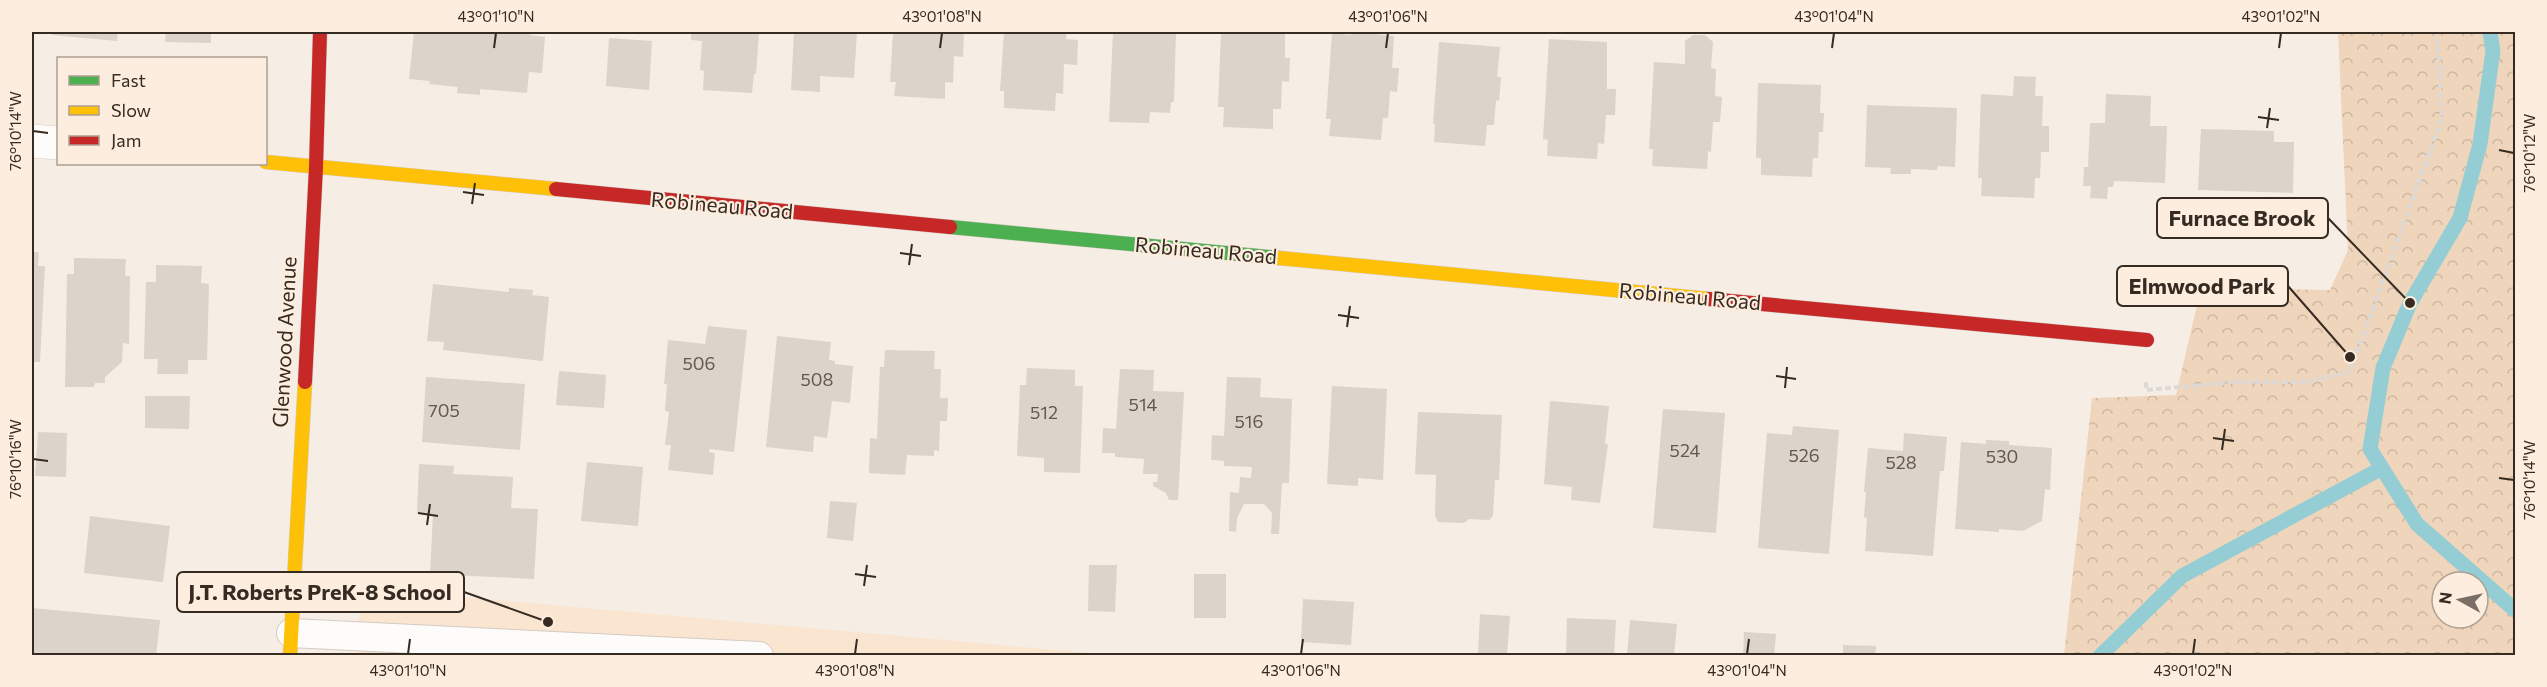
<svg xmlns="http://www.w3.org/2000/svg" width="2547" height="687" viewBox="0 0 2547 687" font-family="Commissioner,sans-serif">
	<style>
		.built { fill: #fae5d0 }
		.park { fill: url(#park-crowns); fill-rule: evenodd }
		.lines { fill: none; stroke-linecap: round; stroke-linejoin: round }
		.stream { stroke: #94ced4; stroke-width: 15 }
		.building { fill: #dcd3cb }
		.lane-casing { stroke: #d4cbc3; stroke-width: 30 }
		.street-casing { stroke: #d4cbc3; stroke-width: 34 }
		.fast-casing { stroke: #d4cbc3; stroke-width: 15 }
		.slow-casing { stroke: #d4cbc3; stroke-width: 15 }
		.jam-casing { stroke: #d4cbc3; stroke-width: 15 }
		.path { stroke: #dcd9d7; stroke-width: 4; stroke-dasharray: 6 3; stroke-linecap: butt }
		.lane { stroke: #fefcfb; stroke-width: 28 }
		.street { stroke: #fefcfb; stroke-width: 33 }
		.fast { stroke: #4caf50; stroke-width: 14 }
		.slow { stroke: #ffc107; stroke-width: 14 }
		.jam { stroke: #c62828; stroke-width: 14 }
		.ticks { fill: none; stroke: #352b22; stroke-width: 2 }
		.labels { text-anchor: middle; stroke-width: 4.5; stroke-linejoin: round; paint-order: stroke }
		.number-label { font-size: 18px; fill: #62584f }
		.street-label { font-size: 21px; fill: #352b22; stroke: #fdedde }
		.leader { fill: none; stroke: #352b22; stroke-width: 2 }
		.callout-dot { fill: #352b22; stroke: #fdedde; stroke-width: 2 }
		.callout { fill: #fdedde; stroke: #352b22; stroke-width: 2 }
		.callout-label { font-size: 22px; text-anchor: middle; font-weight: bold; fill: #352b22 }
		.neatline { fill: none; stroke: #352b22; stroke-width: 2 }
		.ticks-label { font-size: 15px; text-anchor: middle; fill: #352b22 }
	</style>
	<defs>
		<pattern id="park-crowns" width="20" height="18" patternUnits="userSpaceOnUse" patternTransform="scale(1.5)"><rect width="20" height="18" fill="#efd5bb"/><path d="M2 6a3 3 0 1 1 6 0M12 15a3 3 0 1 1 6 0" fill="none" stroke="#ceb7a0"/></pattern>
	</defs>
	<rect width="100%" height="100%" fill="#f6ede5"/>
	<path class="built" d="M362 588 1112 655 356 656Z"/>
	<path class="park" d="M2338 32H2515V655H2064L2092 398 2176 395 2201 288 2330 290 2348 250ZM2442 582H2478V618H2442Z"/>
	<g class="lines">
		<path class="stream" d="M2490 32 2493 51 2480 144 2460 218 2410 303 2383 368 2370 449 2417 524 2516 611
			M2100 656 2182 576 2382 468"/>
	</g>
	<path class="building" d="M53 32H118L117 41 52 35Z
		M166 32H211V43L165 42Z
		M414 32H531L530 35 545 37 542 73 529 72 527 93 480 89V95L457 93 458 87 429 84 430 81 409 79Z
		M691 32H759L756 74H754L752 93 703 90 704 71 700 70 702 41 691 40Z
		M794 32H857L854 78 820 76V92L791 90Z
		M893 32H964L963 57 954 56 953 83 945 82V99L894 96 896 82H890Z
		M1004 32H1067L1066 39 1078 40 1077 65 1064 64 1063 94 1056 93 1055 111 1004 108V91H1000Z
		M1113 32H1176L1174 102H1171L1170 113 1150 112 1149 123 1109 122Z
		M1221 32H1285V58H1290L1289 82 1282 81 1281 109H1273V129L1223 127 1224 107H1218Z
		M1352 32 1394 36 1392 68H1399L1397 92 1390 91 1388 118H1383L1381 140 1329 136 1331 119H1326L1332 33 1351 35Z
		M1693 35H1705L1713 42 1711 68 1716 69 1715 96 1722 97 1720 122H1713L1711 152 1708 151 1707 169 1652 166 1653 149H1649L1654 62 1685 64V41Z
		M609 38 652 41 649 90 606 86Z
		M1549 39 1607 42V89H1616L1615 115H1606L1604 144 1598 143 1597 159 1547 156 1548 140 1543 139Z
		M1439 42 1500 47 1497 77H1501L1499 101 1496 100 1494 125H1487L1485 146 1434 142 1435 124H1433Z
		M2014 76 2036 77 2035 96H2043L2042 126H2049V152H2041L2040 178H2035L2034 198 1981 196 1982 178H1978L1981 94 2013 96Z
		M1758 83 1821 85 1820 113H1824L1823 132H1819L1818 158H1813L1812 177 1761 175V158H1756Z
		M2106 94 2151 96 2150 126H2167L2165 183 2114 181 2113 187H2108L2107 199 2090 198 2091 186H2083L2084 167H2088L2090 123H2105Z
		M1867 105 1957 108 1955 167 1938 166 1937 170 1911 169V174H1890L1891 168 1865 167Z
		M2201 129 2274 131V142H2294L2293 193 2198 190Z
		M32 252H39L38 266H45L40 362H34L33 368Z
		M74 258 126 259 125 276H130L129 344 123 343 122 362 105 377V383H95L94 387H65L67 274H74Z
		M156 265 202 266 201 283 209 284 207 360H188V374H157L158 359H144L146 282H156Z
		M433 284 509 292V288L533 290 532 295 549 297 543 361 443 350 444 342 427 341Z
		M708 326 747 330 734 452 709 449V452L715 453 713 475 668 470 671 445H665L669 412 665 411 667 384H664L668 340 705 344Z
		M777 336 831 342 829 360 835 361V364L853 366 850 403 832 401 827 438 814 436 813 452 766 447Z
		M885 350 935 351 934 369H941L940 398H948L947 421H940L939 451 934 450V456L907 455 905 475 869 473 870 438 877 439 880 367H884Z
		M1027 368 1075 370V386H1083L1080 473 1044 472V458L1017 456 1020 385H1026Z
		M1120 369 1154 370 1153 391 1184 392 1178 500H1169L1166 493 1153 486V482H1157L1158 474H1143L1144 459 1115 457V453H1102L1103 428 1116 429Z
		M559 371 606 375 604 408 556 405Z
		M426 377 525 384 520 450 422 442Z
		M1227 377 1261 378 1260 397 1292 399 1289 483H1282L1279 534H1271L1272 513 1264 504H1244L1237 518 1236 532 1229 531 1230 492 1239 493 1240 477 1251 478 1252 467 1224 466V461L1211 460 1212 435 1224 436Z
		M1332 386 1387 389 1383 480 1358 478V486L1327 484Z
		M145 396H190L189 429 145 428Z
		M1550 401 1609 406 1605 444H1608L1600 503 1571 500 1572 487 1544 484Z
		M1663 409 1725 413 1716 533 1653 528Z
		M1418 412 1502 415 1499 480H1495L1493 516 1489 520 1469 519 1464 523 1438 522 1435 515 1436 475 1415 474Z
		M1793 426 1839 430 1829 554 1758 548 1767 433 1792 435Z
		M38 432 67 433 66 477 35 476Z
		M1904 433 1947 437 1944 471H1940L1933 556 1865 551 1867 518 1864 517 1866 492H1864L1868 448 1903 451Z
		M1986 440 2009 441V445L2052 448 2050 490 2045 489 2042 521 2023 531 1999 529V532L1955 529 1961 442 1986 444Z
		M587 462 643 467 638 526 581 521Z
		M419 464 454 466 453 474 513 477 511 508 538 509 534 579 430 574 433 514 417 513Z
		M830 501 857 503 853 541 827 538Z
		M90 516 170 526 163 582 84 573Z
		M1089 565H1117L1115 612 1088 611Z
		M1194 574H1226V618H1194Z
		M1303 599 1354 602 1351 645 1301 642Z
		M32 608 160 620 156 656H32Z
		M1480 614 1510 616 1507 655 1478 653Z
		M1567 618 1616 620 1614 656H1566Z
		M1630 620 1677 624 1674 656H1627Z
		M1744 632 1776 634 1774 656H1743Z
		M1843 645 1876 646 1875 656H1843Z"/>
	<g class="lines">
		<g class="lane-casing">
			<path id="lane" d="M291 633 759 656"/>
		</g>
		<g class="street-casing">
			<path id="street" d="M32 141 58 143"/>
		</g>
		<g class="fast-casing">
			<path id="fast" d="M950 227 1279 258"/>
		</g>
		<g class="slow-casing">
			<path id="slow" d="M266 162 556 189
				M1279 258 1709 299
				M290 656 305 382"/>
		</g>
		<g class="jam-casing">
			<path id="jam" d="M556 189 950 227
				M1709 299 2147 340
				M305 382 316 167 320 32"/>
		</g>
		<path class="path" d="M2146 382V390L2235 382H2306L2350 372 2442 118 2437 32"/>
		<use href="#lane" class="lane"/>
		<use href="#street" class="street"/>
		<use href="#fast" class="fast"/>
		<use href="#slow" class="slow"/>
		<use href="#jam" class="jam"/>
	</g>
	<path class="ticks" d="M494 48 496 33M940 48 942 33M1386 48 1388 33M1832 48 1834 33M2279 48 2281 33M2258 117 2279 120M2267 128 2270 108M33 131 48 133M2499 150 2514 153M463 192 484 195M472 204 475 183M900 253 921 256M909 265 912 244M1338 315 1359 318M1347 327 1350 306M1776 376 1796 379M1785 388 1787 367M2213 438 2234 441M2222 450 2225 429M33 459 48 461M2499 478 2514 480M418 513 438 516M427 525 430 504M855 574 876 577M864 586 867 565M408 654 410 639M855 654 857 639M1301 654 1303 639M1747 654 1749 639M2193 654 2195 639"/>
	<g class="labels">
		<g class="number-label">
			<text x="699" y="370">506</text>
			<text x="817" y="386">508</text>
			<text x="1143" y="411">514</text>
			<text x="444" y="417">705</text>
			<text x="1044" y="419">512</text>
			<text x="1249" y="428">516</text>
			<text x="1685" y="457">524</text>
			<text x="1804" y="462">526</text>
			<text x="2002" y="463">530</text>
			<text x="1901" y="469">528</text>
		</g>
		<g class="street-label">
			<text transform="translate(722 206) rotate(5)" y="7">Robineau Road</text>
			<text transform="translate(1206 251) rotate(5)" y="7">Robineau Road</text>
			<text transform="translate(1690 297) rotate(5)" y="7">Robineau Road</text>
			<text transform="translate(285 342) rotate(-87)" y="7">Glenwood Avenue</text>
		</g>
	</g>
	<path class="leader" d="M2410 303L2328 218M2350 357L2288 286M548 622L464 592"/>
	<g class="callout-dot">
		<circle cx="2410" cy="303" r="6"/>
		<circle cx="2350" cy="357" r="6"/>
		<circle cx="548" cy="622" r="6"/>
	</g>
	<g class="callout">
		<rect x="2157" y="198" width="171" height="40" rx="6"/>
		<rect x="2117" y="266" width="171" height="40" rx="6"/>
		<rect x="177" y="572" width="287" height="40" rx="6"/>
	</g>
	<g class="callout-label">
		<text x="2242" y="226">Furnace Brook</text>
		<text x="2202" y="294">Elmwood Park</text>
		<text x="320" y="600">J.T. Roberts PreK-8 School</text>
	</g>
	<rect width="2547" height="687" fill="none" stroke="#fdedde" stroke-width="66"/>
	<rect x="57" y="57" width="210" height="108" fill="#fdedde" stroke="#ad9f93" stroke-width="1.5"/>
	<rect x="69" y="76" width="30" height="9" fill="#4caf50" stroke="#ad9f93" stroke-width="1.5"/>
	<text x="111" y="87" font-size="18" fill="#352b22">Fast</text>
	<rect x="69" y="106" width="30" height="9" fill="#ffc107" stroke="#ad9f93" stroke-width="1.5"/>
	<text x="111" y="117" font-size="18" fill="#352b22">Slow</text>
	<rect x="69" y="136" width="30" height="9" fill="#c62828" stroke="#ad9f93" stroke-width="1.5"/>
	<text x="111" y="147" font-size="18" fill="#352b22">Jam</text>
	<g transform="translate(2460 600) rotate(278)"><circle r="28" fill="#fdedde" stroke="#ad9f93" stroke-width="1.5"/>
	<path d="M0-4.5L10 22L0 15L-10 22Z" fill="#796f66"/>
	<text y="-9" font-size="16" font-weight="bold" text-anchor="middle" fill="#352b22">N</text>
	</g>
	<rect x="33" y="33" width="2481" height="621" class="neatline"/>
	<g class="ticks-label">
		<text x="496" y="22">43°01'10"N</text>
		<text x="942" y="22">43°01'08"N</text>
		<text x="1388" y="22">43°01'06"N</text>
		<text x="1834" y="22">43°01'04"N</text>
		<text x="2281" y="22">43°01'02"N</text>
		<text transform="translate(16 131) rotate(-90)" y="5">76°10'14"W</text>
		<text transform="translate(2530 153) rotate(-90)" y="5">76°10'12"W</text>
		<text transform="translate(16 459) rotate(-90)" y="5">76°10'16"W</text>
		<text transform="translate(2530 480) rotate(-90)" y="5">76°10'14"W</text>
		<text x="408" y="676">43°01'10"N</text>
		<text x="855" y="676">43°01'08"N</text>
		<text x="1301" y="676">43°01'06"N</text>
		<text x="1747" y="676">43°01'04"N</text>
		<text x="2193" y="676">43°01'02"N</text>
	</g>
</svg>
